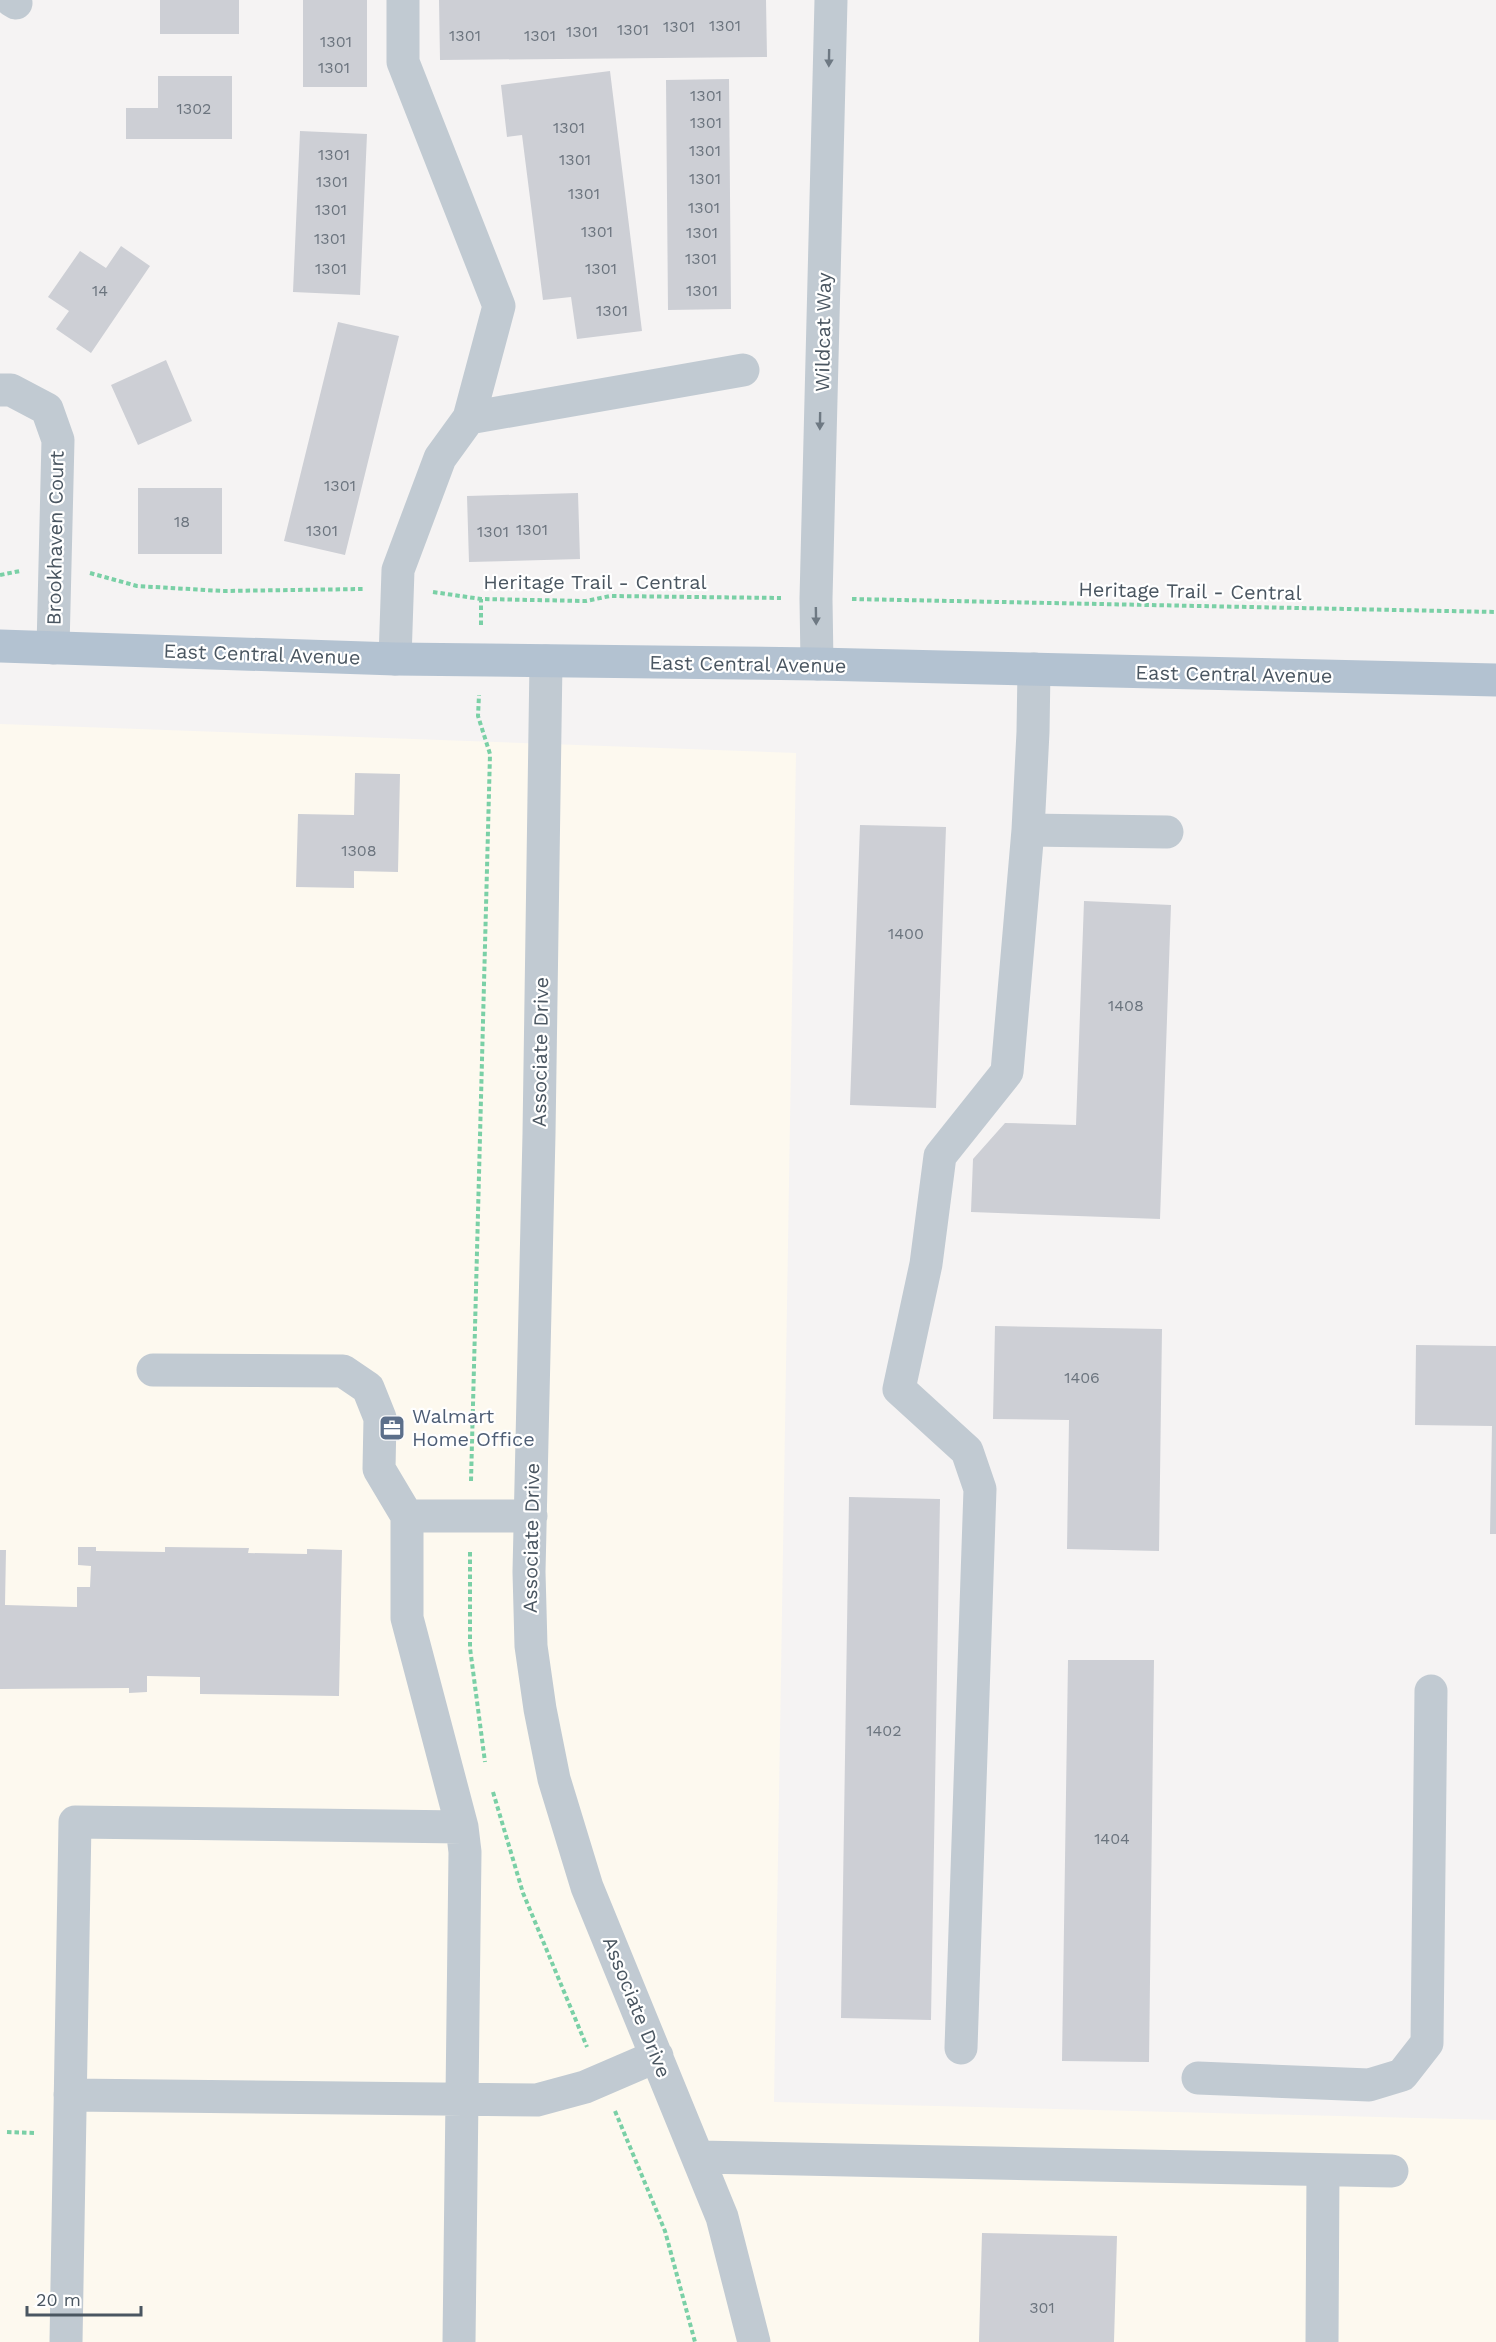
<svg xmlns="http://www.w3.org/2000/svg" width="1496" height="2342" viewBox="0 0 1496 2342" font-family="'Work Sans',sans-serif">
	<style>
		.commercial { fill: #fdf9ef }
		.building { fill: #cdcfd5 }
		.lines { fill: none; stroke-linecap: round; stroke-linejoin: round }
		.path { stroke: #7ad0a6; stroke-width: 4; stroke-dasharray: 4.5 3; stroke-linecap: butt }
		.minor { stroke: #c1cad2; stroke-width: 33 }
		.major { stroke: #b3c2d1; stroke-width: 33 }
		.oneway { fill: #6e7983 }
		.labels { text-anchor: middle; stroke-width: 4.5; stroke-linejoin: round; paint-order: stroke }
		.number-label { font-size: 16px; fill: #6b747e }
		.street-label { font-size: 20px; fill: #4a5661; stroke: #fff }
		.service-label { font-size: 20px; fill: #4e5e75; stroke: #fff; text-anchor: start }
	</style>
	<rect width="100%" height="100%" fill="#f5f3f3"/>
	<path class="commercial" d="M0 724 796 753 774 2102 1496 2120V2342H0Z"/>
	<path class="building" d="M160 0H239V34H160Z
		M303 0H367V87H303Z
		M439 0H766L767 57 440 60Z
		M610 71 642 331 577 339 571 297 543 300 522 135 507 137 501 85Z
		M158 76H232V139H126V108H158Z
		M729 79 731 309 668 310 666 80Z
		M300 131 367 134 360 295 293 292Z
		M121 246 150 266 91 353 56 329 69 311 48 297 80 251 106 268Z
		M338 322 399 336 345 555 284 541Z
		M166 360 192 421 138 445 111 385Z
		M138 488H222V554H138Z
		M578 493 580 559 469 562 467 496Z
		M355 773 400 774 398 872 354 871V888L296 887 298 814 354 815Z
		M860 825 946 827 936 1108 850 1105Z
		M1084 901 1171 905 1160 1219 971 1212 973 1159 1005 1123 1076 1125Z
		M995 1326 1162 1329 1159 1551 1067 1549 1069 1420 993 1419Z
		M1416 1345 1496 1346V1534H1490L1492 1426 1415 1425Z
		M849 1497 940 1499 931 2020 841 2018Z
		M78 1547H96V1551L165 1552V1547L249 1548 248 1553 307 1554V1549L342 1550 339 1696 200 1694V1677L147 1676V1692L129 1693V1688L0 1689V1550H6L5 1605 77 1607V1587H90L91 1566 78 1565Z
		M1068 1660H1154L1149 2062 1062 2061Z
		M982 2233 1117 2236 1114 2342H979Z"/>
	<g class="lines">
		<path class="path" d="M90 573 137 586 223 591 363 589
			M0 575 20 571
			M433 592 481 599 586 601 610 596 781 598
			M852 599 1496 612
			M481 625V599
			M471 1481 490 754 478 716 479 695
			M470 1552V1648L485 1762
			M493 1792 523 1893 587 2047
			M615 2111 665 2231 695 2342
			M7 2132 35 2133"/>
		<path class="minor" d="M11 0 16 3
			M0 390H11L47 409 58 440 53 648
			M469 418 743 370
			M395 659 398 570 440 458 469 418 499 306 403 62V0
			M546 661 539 1134 529 1572 531 1646 540 1709 554 1779 587 1887 722 2217 754 2342
			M817 664 816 599 831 0
			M1028 830 1167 832
			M153 1370 343 1371 368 1388 380 1418 379 1469 407 1516
			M961 2048 980 1489 967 1451 899 1389 926 1264 940 1156 1007 1072 1028 830 1033 732 1034 669
			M1198 2078 1369 2085 1402 2075 1427 2043 1431 1691
			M70 2095 537 2100 585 2087 657 2056
			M699 2157 1392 2171
			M66 2342 75 1822 462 1827
			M459 2342 465 1852 462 1827 407 1618V1516H531
			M1322 2342 1323 2170"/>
		<path class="major" d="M0 646 395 659 817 664 1496 680"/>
	</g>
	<defs><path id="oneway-solid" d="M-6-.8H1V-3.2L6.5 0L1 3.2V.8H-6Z" transform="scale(1.5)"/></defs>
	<g class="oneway">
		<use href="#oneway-solid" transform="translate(829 58) rotate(91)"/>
		<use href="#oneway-solid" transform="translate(820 421) rotate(91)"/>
		<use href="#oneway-solid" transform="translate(816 616) rotate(89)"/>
	</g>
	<defs>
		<g id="office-square" transform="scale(1.35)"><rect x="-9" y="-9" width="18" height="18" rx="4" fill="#5c6f8a" stroke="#fff"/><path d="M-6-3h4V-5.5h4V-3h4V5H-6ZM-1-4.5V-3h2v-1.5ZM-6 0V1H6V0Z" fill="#fff"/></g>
	</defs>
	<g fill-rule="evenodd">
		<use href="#office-square" x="392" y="1428"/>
	</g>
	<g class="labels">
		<g class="number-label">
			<text x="725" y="31">1301</text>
			<text x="679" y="32">1301</text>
			<text x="633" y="35">1301</text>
			<text x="582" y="37">1301</text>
			<text x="465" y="41">1301</text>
			<text x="540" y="41">1301</text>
			<text x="336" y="47">1301</text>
			<text x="334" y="73">1301</text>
			<text x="706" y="101">1301</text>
			<text x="194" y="114">1302</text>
			<text x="706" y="128">1301</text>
			<text x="569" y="133">1301</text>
			<text x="705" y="156">1301</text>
			<text x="334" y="160">1301</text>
			<text x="575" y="165">1301</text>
			<text x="705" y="184">1301</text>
			<text x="332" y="187">1301</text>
			<text x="584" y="199">1301</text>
			<text x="704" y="213">1301</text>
			<text x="331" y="215">1301</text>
			<text x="597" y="237">1301</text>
			<text x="702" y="238">1301</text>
			<text x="330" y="244">1301</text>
			<text x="701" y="264">1301</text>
			<text x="331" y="274">1301</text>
			<text x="601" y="274">1301</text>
			<text x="100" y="296">14</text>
			<text x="702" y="296">1301</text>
			<text x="612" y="316">1301</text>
			<text x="340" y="491">1301</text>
			<text x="182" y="527">18</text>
			<text x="532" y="535">1301</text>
			<text x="322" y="536">1301</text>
			<text x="493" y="537">1301</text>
			<text x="359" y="856">1308</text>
			<text x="906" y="939">1400</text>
			<text x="1126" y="1011">1408</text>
			<text x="1082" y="1383">1406</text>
			<text x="884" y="1736">1402</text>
			<text x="1112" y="1844">1404</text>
			<text x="1042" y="2313">301</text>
		</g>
		<g class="street-label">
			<text transform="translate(823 332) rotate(-89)" y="7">Wildcat Way</text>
			<text transform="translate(55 538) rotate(-89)" y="7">Brookhaven Court</text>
			<text x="595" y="589">Heritage Trail - Central</text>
			<text transform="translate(1190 591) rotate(1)" y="7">Heritage Trail - Central</text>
			<text transform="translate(262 654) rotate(2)" y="7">East Central Avenue</text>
			<text transform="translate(748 664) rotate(1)" y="7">East Central Avenue</text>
			<text transform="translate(1234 674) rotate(1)" y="7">East Central Avenue</text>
			<text transform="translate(540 1052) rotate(-89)" y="7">Associate Drive</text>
			<text transform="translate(531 1538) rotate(-89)" y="7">Associate Drive</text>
			<text transform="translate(637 2007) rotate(68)" y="7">Associate Drive</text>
		</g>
		<g class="service-label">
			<text x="412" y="1423">Walmart<tspan x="412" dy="23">Home Office</tspan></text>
		</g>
	</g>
	<path d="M27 2306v9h114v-9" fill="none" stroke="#4a5661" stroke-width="3"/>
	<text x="36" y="2306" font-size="18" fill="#4a5661" stroke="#ffffff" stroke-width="4.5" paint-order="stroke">20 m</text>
</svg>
